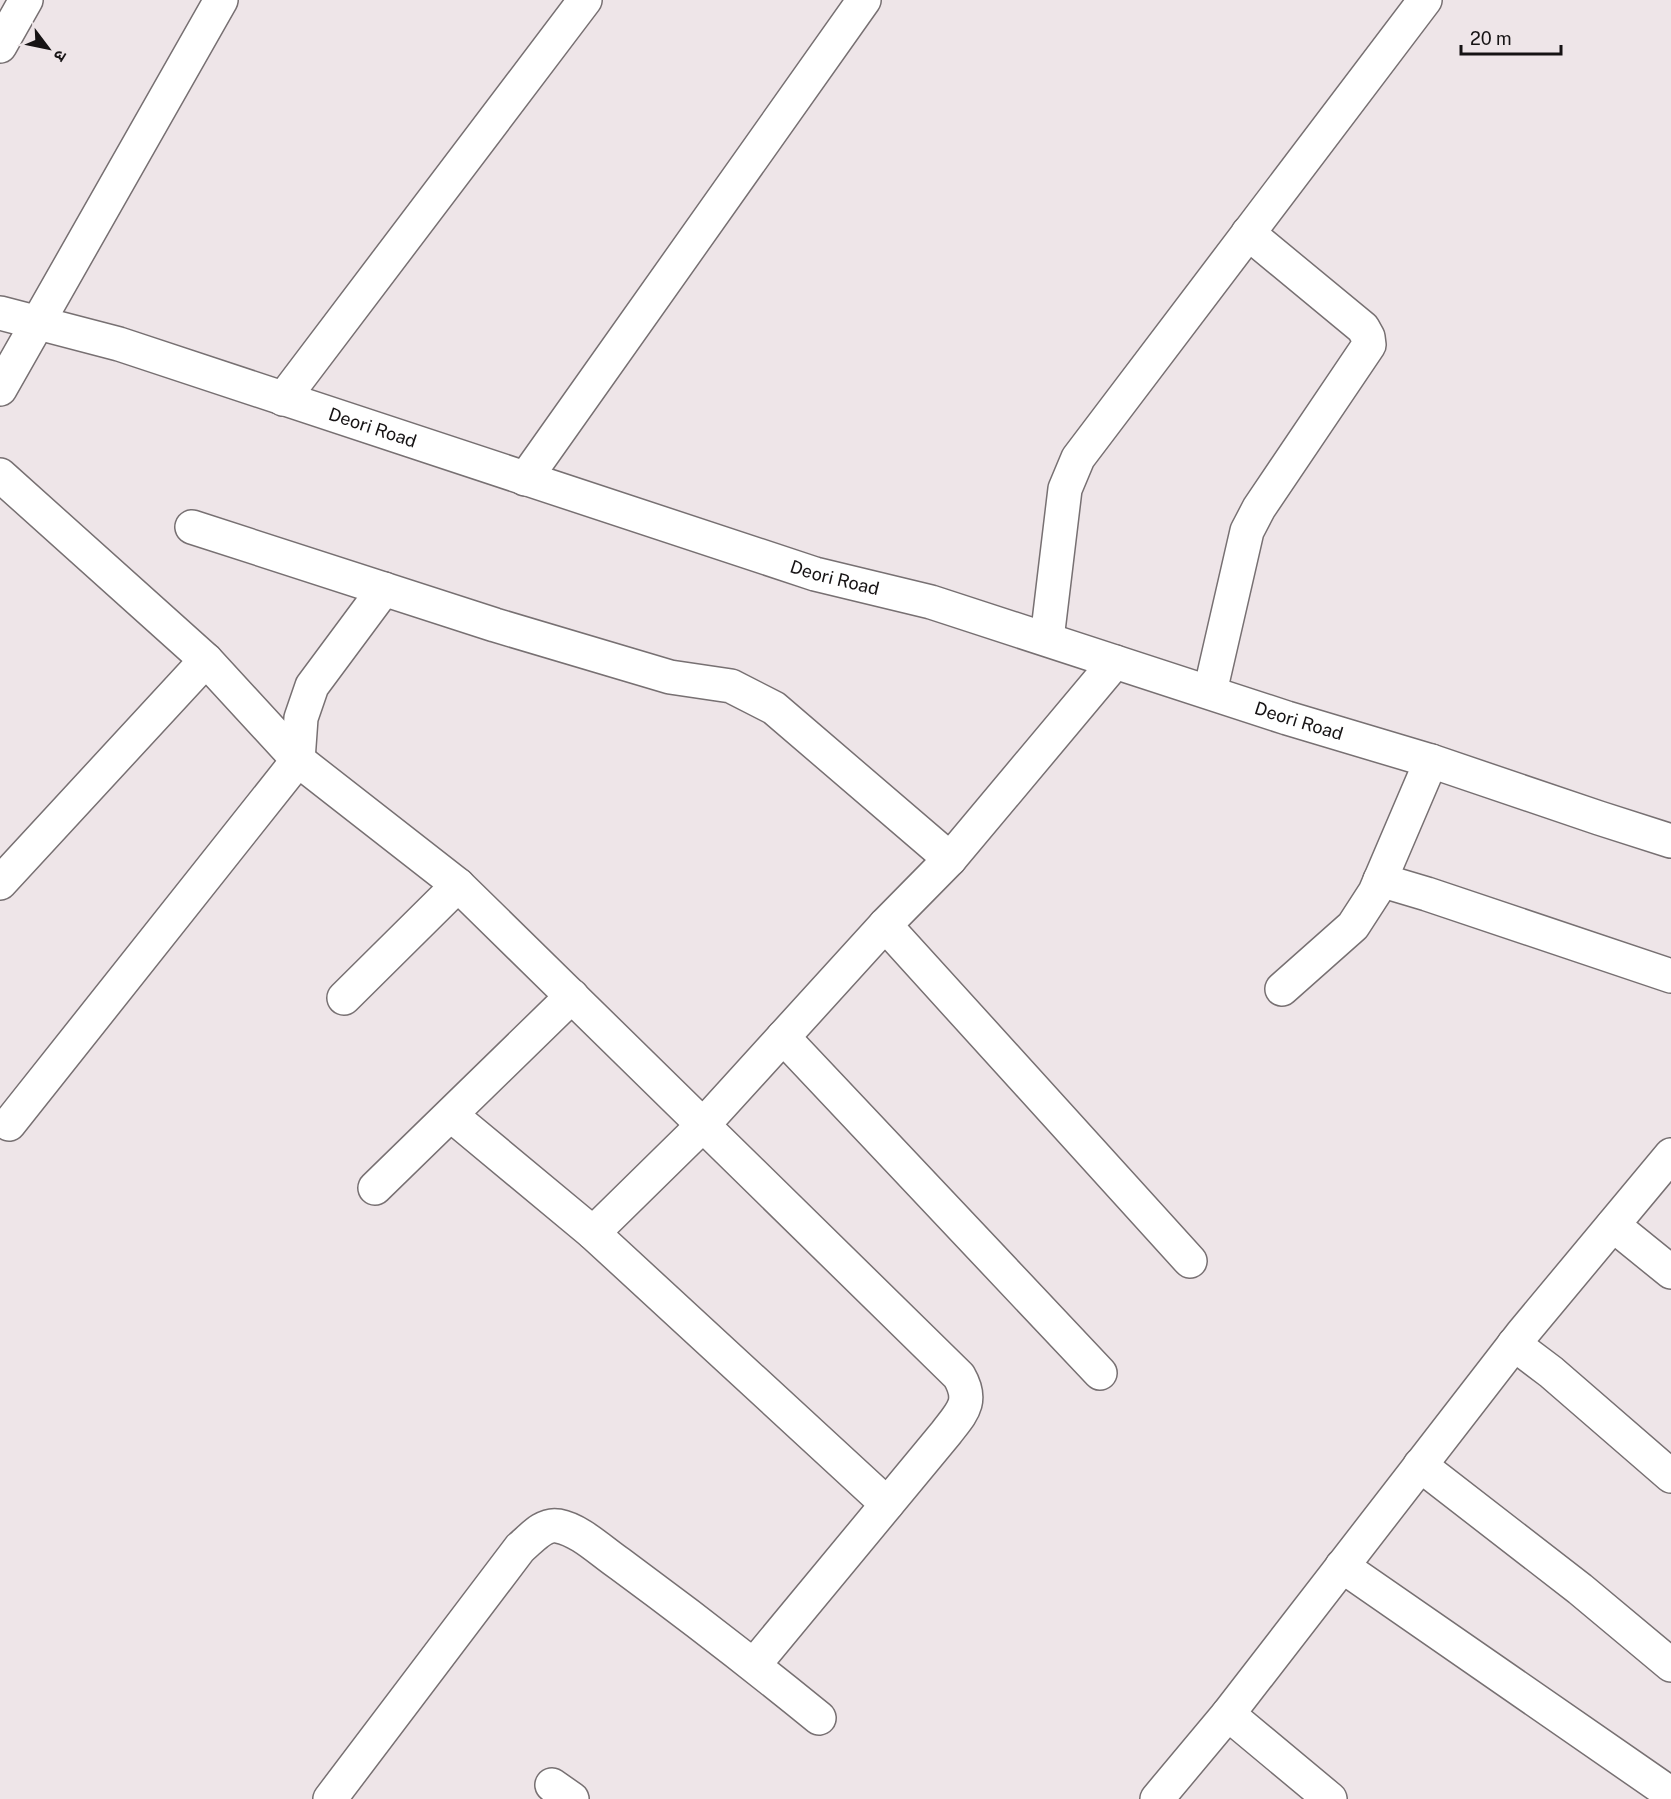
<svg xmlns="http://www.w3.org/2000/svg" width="1671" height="1799" viewBox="0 0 1671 1799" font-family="'Public Sans','Noto Sans Devanagari',sans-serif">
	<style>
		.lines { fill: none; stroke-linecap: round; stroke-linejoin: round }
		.minor-casing { stroke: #777072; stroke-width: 36 }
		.minor { stroke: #fff; stroke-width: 33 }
		.labels { text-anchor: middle; stroke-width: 4.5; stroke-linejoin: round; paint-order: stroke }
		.street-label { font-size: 18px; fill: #161314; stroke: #eee5e8 }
	</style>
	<rect width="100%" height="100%" fill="#eee5e8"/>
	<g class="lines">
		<g class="minor-casing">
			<g id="minor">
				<path d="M0 46 26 0"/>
				<path id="s1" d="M0 313 119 344 815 574 931 602 1287 718 1431 761 1599 818 1671 841"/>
				<path d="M0 389 221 0"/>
				<path d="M283 399 585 0"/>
				<path d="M0 475 206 660 298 760"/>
				<path d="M525 479 864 0"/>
				<path d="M192 527 495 625 670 677 731 686 774 708 950 859"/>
				<path d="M1047 639 1065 489 1078 458 1425 0"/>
				<path d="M1210 692 1247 531 1259 508 1369 345 1368 337 1363 328 1248 233"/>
				<path d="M298 760 301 718 312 686 384 589"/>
				<path d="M1380 880 1427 894 1671 976"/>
				<path d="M0 883 206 660"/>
				<path d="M885 925 1190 1261"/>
				<path d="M1282 989 1353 926 1375 892 1431 761"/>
				<path d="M344 998 458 885"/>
				<path d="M783 1037 1100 1373"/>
				<path d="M451 1115 593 1233"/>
				<path d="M9 1124 298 760 458 885 959 1376C974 1402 962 1412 946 1433L754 1665"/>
				<path d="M375 1188 572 996"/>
				<path d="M1613 1225 1671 1272"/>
				<path d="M1514 1344 1551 1372 1671 1476"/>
				<path d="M1420 1465 1580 1589 1671 1665"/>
				<path d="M887 1504 593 1233 704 1124 885 925 950 859 1115 662"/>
				<path d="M1342 1566 1671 1794"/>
				<path d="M1228 1714 1330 1799"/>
				<path d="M552 1785 572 1799"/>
				<path d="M330 1799 520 1548C530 1540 543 1523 558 1526 580 1530 602 1552 620 1564 688 1614 754 1665 819 1718"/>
				<path d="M1157 1799 1228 1714 1522 1334 1671 1155"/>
			</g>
		</g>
		<use href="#minor" class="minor"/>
	</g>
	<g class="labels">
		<g class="street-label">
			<text dy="6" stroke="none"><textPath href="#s1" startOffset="390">Deori Road</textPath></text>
			<text dy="6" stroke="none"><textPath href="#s1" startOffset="876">Deori Road</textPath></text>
			<text dy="6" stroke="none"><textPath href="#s1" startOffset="1362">Deori Road</textPath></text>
		</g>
	</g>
	<g transform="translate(48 48) rotate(122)" stroke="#eee5e8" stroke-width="4.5" paint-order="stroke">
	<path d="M0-4.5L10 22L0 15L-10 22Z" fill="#161314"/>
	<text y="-9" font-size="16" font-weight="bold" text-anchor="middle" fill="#161314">उ</text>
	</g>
	<path d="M1461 45v9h100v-9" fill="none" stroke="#161314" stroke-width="3"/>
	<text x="1470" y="45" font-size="18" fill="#161314" stroke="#eee5e8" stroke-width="4.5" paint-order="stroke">20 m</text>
</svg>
